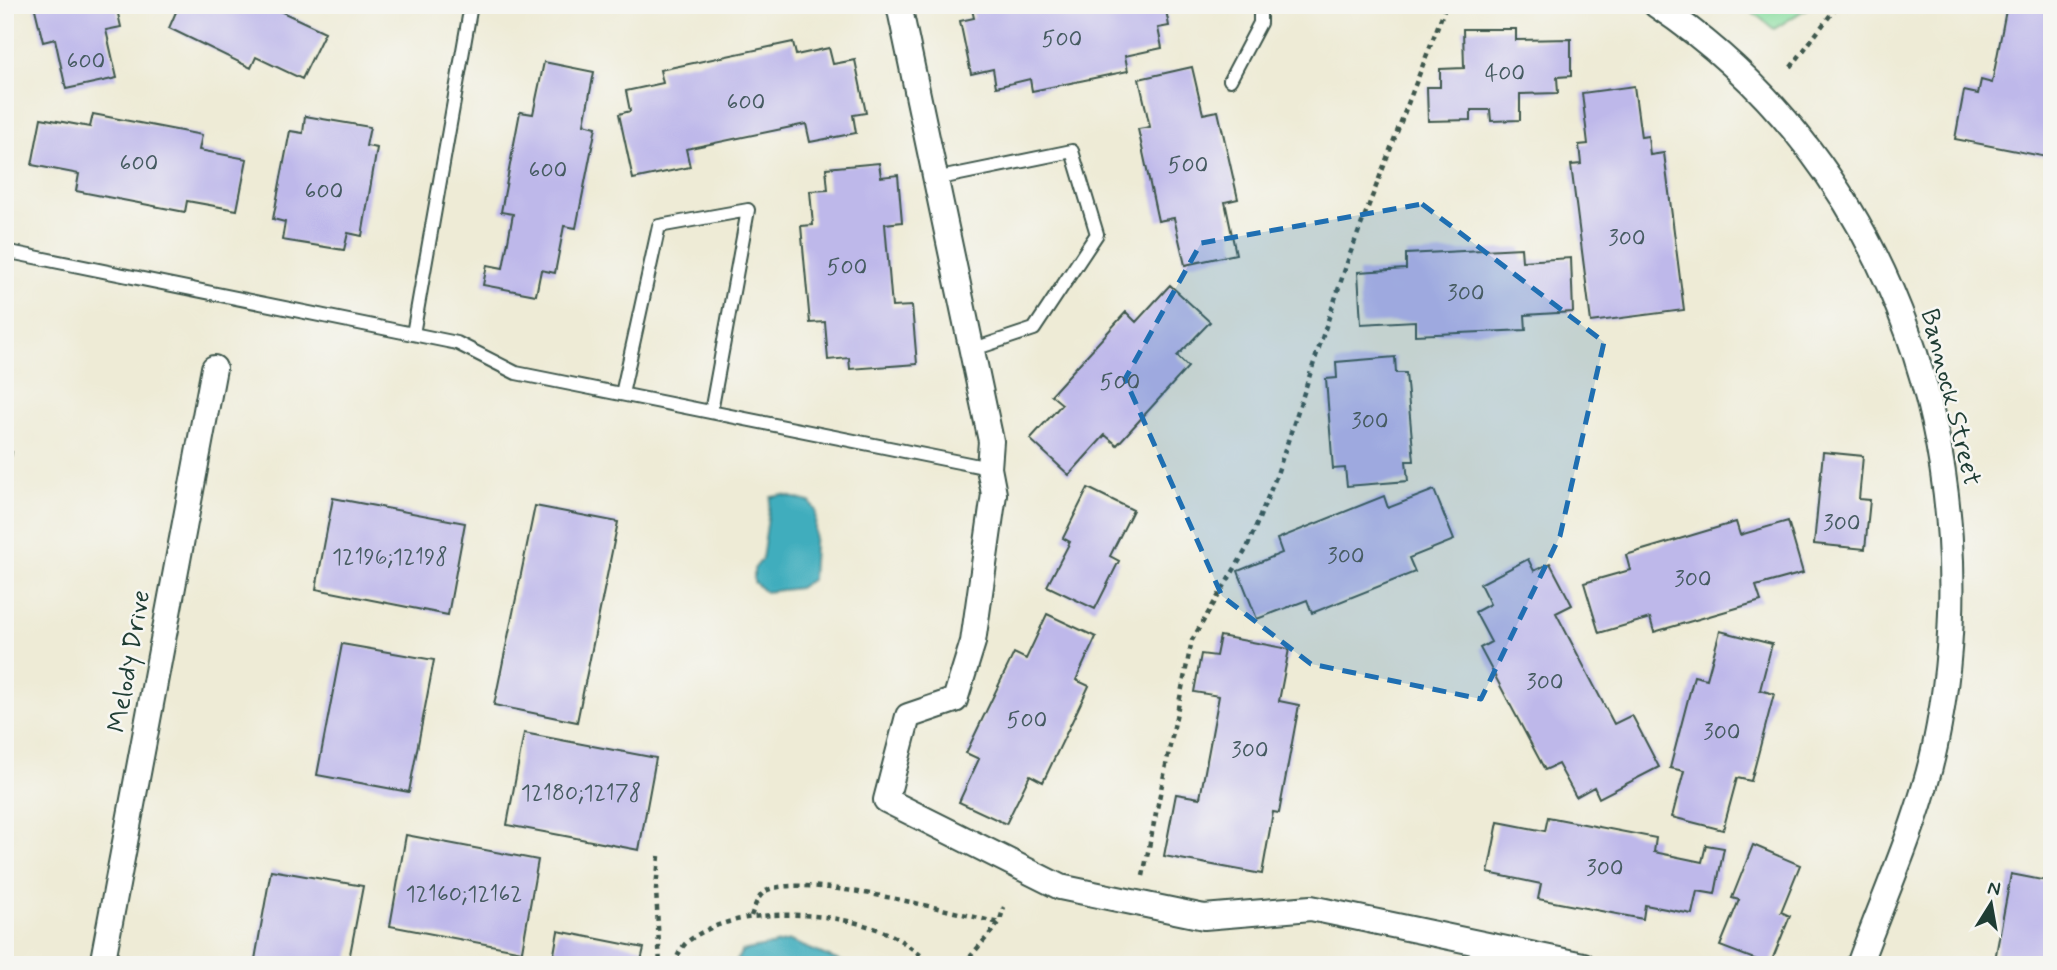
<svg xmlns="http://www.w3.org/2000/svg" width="2057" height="970" viewBox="0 0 2057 970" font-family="Mynerve,sans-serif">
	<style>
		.green { fill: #88dd9f; stroke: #548d6a; stroke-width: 2 }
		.water { fill: #3fadbd; stroke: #2f7578; stroke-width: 2 }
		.building { fill: #beb8ea }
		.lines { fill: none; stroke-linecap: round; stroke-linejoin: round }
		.lane-casing { stroke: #3e574c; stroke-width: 16 }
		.street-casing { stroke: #3e574c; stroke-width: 28 }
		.path { stroke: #3e574c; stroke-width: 4.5; stroke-dasharray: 5 5; stroke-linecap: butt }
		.lane { stroke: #fff; stroke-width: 12 }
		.street { stroke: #fff; stroke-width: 24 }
		.marked { fill: #1f6fb2; fill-opacity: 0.2; stroke: #1f6fb2; stroke-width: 5; stroke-dasharray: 14 9; stroke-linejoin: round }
		.labels { text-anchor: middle; stroke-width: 5; stroke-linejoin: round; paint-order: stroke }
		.number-label { font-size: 23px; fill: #475c62 }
		.street-label { font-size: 26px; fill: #1f3d34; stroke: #f6f6f2 }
	</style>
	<rect width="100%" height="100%" fill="#f6f6f2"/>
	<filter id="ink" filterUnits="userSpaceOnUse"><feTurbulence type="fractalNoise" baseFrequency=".0143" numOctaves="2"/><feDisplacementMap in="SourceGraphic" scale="14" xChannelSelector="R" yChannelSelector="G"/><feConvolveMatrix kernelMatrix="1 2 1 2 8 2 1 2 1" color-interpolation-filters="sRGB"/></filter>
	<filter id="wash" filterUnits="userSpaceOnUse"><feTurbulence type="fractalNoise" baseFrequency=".00686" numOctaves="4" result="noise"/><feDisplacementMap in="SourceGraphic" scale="28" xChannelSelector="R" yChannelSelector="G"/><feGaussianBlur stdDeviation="1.57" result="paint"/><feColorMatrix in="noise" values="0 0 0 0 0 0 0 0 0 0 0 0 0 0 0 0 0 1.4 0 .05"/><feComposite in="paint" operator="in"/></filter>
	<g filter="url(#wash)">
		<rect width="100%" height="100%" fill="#eeebd6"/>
		<path class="green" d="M1744 5H1812L1774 29Z"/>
		<path class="water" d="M783 495 810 502 816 511 812 579 799 588 765 592 754 582V569L762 559 771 497Z
			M790 941 849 965H734L742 951Z"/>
		<g id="blocks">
			<path class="building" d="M34 5H116L121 27 106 30 117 78 66 89 55 39 43 42Z
				M163 5H283L280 11 325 32 302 79 256 57 251 68 169 28 176 12Z
				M971 5H1019L1020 9 1037 5H1165L1169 26 1158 28 1162 48 1125 56 1128 71 1032 91 1030 79 996 87 993 69 971 74 960 21 974 18Z
				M2007 5H2052V158L1955 139 1964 91 1978 94 1981 80 1992 83Z
				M1463 29H1516V40L1571 39V76L1557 77 1558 93 1520 94V120L1491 121 1490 110H1471V120L1428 121 1427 87H1440V69L1464 68Z
				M793 42 796 55 829 48 833 64 855 60 866 113 853 115 856 133 810 142 806 124 686 149 690 167 633 179 619 114 630 111 626 91 663 83 660 70Z
				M544 62 594 72 584 124 596 127 576 228 564 226 555 273 541 270 536 295 483 285 487 265 503 268 513 214 501 212 520 112 533 114Z
				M1192 67 1203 114 1218 111 1238 199 1225 202 1236 254 1185 265 1174 218 1158 221 1138 129 1150 127 1139 79Z
				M1634 86 1641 137 1648 136 1650 155 1664 153 1684 310 1591 322 1571 165 1581 164 1579 145 1588 144 1582 93Z
				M93 114 202 135 199 150 247 159 237 210 187 201 185 212 76 191 79 174 32 165 41 118 90 127Z
				M305 116 370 127 366 146 377 148 362 236 348 233 344 250 282 240 285 222 273 219 290 131 303 133Z
				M879 163 881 177 898 175 902 222 885 224 892 307 912 306 917 364 850 369 849 358 828 360 825 322 810 323 801 226 813 225 810 191 828 190 826 168Z
				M1521 248 1522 261 1571 258 1573 312 1525 315 1526 330 1415 335V321L1361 324 1358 272 1406 269V254Z
				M1170 285 1210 322 1177 356 1188 367 1117 445 1105 435 1069 475 1030 439 1062 404 1051 395 1126 312 1136 322Z
				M1395 357 1396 373H1406L1414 461H1406L1408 481 1347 486 1345 468 1333 469 1326 379 1337 378 1336 362Z
				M5 451 12 452 7 479H5Z
				M1823 452 1863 456 1859 499 1870 500 1865 549 1814 544Z
				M1088 488 1133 510 1110 556 1119 561 1095 609 1047 586 1070 542 1063 538Z
				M1434 490 1454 540 1409 558 1415 572 1312 613 1307 600 1257 619 1238 571 1282 553 1277 539 1384 496 1388 508Z
				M333 498 465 523 448 615 316 589Z
				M535 506 618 522 577 722 494 705Z
				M1788 521 1803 573 1756 586 1761 601 1654 632 1650 618 1599 633 1584 583 1630 570 1626 555 1736 522 1740 535Z
				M1528 559 1534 571 1550 563 1572 605 1556 613 1614 724 1632 715 1659 767 1599 798 1594 787 1576 797 1558 764 1545 770 1480 648 1491 642 1475 612 1490 604 1480 584Z
				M1047 614 1096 637 1076 680 1089 686 1043 782 1030 775 1006 824 959 802 979 759 966 753 1014 653 1026 659Z
				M1720 631 1772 644 1760 690 1774 694 1751 781 1737 778 1723 830 1672 817 1684 771 1670 768 1694 676 1707 679Z
				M1220 636 1289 649 1279 701 1299 705 1279 813 1273 812 1262 874 1164 856 1176 794 1200 798 1219 696 1194 692 1201 654 1216 656Z
				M342 644 434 660 409 792 317 775Z
				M524 733 656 758 639 850 507 825Z
				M1548 817 1656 838 1654 852 1702 862 1706 845 1724 848 1715 894 1697 891 1692 914 1645 905 1643 919 1538 899 1541 884 1488 873 1498 822 1545 831Z
				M406 835 538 860 522 951 390 926Z
				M1753 845 1800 865 1781 912 1790 916 1770 965 1720 946 1739 900 1732 898Z
				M271 870 363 886 348 965H254Z
				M2011 874 2052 882V965H1994Z
				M558 931 644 948 640 965H552Z"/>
		</g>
	</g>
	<g filter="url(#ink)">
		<use href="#blocks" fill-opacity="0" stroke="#3e574c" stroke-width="2"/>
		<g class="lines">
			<g class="lane-casing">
				<path id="lane" d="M1230 80 1260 23V5
					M935 179 1072 151 1097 234 1034 329 971 350
					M5 251 457 343 516 373 989 468
					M413 334 471 5
					M622 394 659 226 748 210 711 412"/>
			</g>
			<g class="street-casing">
				<path id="street" d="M899 5 991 441 989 468 994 494 973 642 955 700 908 716 886 800 1060 887 1204 917 1311 908 1583 965
					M1656 5C1897 166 1993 469 1935 746 1919 821 1885 893 1859 965
					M102 965 214 368"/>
			</g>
			<path class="path" d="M1791 67 1838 5
				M659 856 656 889 660 965
				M1143 876 1192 640 1247 548 1276 477 1350 254 1446 5
				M751 916C755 906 758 894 768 890 807 873 954 912 999 923
				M673 965C677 958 681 947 687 942 733 904 837 910 889 934 905 942 919 954 933 965
				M963 965 999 923 1004 907"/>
			<use href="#lane" class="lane"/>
			<use href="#street" class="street"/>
		</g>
	</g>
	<path class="marked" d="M1422 204 1604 342 1560 536 1481 699 1311 664 1222 596 1125 379 1201 243Z"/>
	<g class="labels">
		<g class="number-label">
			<text x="1062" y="46">500</text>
			<text x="86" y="68">600</text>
			<text x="1505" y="80">400</text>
			<text x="746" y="109">600</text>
			<text x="139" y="170">600</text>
			<text x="1188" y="172">500</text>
			<text x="548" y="177">600</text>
			<text x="324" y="198">600</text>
			<text x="1627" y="245">300</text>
			<text x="847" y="274">500</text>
			<text x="1466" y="300">300</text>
			<text x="1120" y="389">500</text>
			<text x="1370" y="428">300</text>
			<text x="1842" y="530">300</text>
			<text x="1346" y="563">300</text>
			<text x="390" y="564">12196;12198</text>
			<text x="1693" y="586">300</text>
			<text x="1545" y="689">300</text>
			<text x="1027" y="727">500</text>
			<text x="1722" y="739">300</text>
			<text x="1250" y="757">300</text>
			<text x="581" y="800">12180;12178</text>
			<text x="1605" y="875">300</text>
			<text x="464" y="901">12160;12162</text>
		</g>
		<g class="street-label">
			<text transform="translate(1952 397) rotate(76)" y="9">Bannock Street</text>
			<text transform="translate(128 661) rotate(-80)" y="9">Melody Drive</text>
		</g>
	</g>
	<rect width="2057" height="970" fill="none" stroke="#f6f6f2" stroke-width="28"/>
	<g transform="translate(1991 904) rotate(11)" stroke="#f6f6f2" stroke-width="5" paint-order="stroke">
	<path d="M0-5L12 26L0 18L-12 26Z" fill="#1f3d34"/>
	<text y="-10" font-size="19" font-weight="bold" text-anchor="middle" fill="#1f3d34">N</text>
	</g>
</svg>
